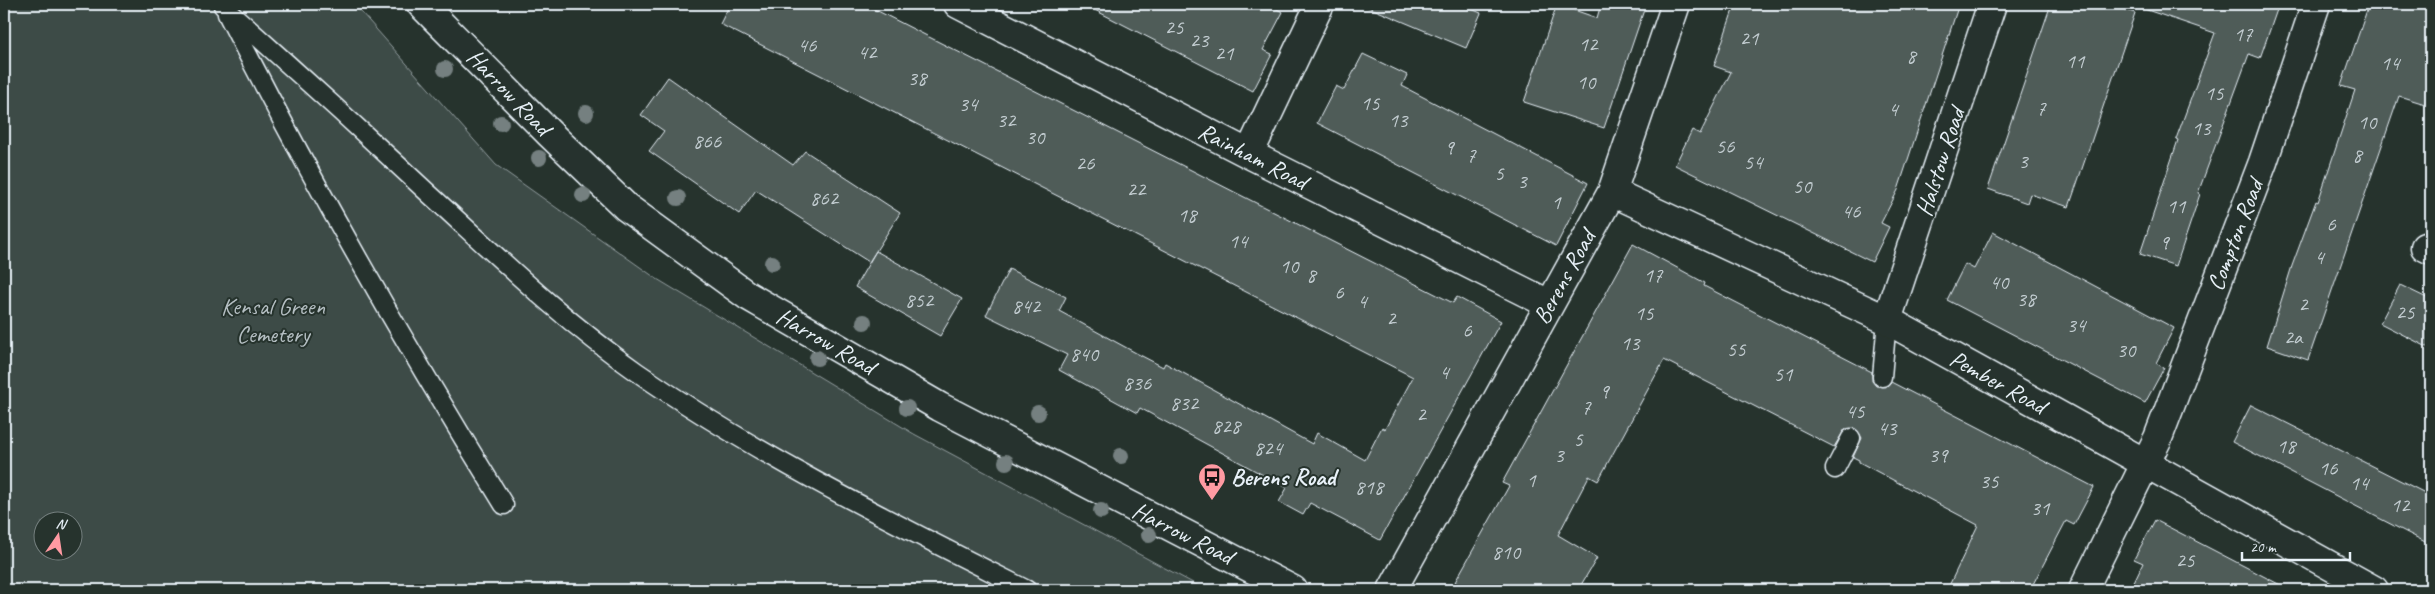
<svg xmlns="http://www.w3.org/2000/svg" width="2435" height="594" viewBox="0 0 2435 594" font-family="Caveat,sans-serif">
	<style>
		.green { fill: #3e4b47; stroke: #939ea0; fill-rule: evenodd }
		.building { fill: #505c59; stroke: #e8f1f8 }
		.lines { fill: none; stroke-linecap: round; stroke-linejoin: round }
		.service-casing { stroke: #e8f1f8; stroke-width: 21 }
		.minor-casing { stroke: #e8f1f8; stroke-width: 31 }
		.primary-casing { stroke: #e8f1f8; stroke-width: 31 }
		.service { stroke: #26332d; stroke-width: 18 }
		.minor { stroke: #26332d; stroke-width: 28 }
		.primary { stroke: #26332d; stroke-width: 28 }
		.tree { fill: #758080 }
		.labels { text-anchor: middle; stroke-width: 4; stroke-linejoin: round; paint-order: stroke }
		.number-label { font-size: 21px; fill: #c2ccd0 }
		.street-label { font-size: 24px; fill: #e8f1f8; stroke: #26332d }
		.park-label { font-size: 24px; fill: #b5bfc3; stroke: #26332d }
		.poi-label { font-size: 24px; font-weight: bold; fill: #e8f1f8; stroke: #26332d; text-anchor: start }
	</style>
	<rect width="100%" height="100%" fill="#26332d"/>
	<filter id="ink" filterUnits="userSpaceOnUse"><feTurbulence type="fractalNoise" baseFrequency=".02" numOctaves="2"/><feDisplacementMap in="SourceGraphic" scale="10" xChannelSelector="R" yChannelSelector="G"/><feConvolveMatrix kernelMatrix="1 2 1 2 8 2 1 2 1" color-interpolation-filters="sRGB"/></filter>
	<g filter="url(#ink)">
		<path class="green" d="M4 4H354L496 165 657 279 914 434 1206 590H4ZM42 522H72V552H42Z"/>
		<path class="building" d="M730 4H864L1453 303 1457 297 1501 321 1380 540 1310 503 1303 515 1279 502 1287 488 1140 408 1137 413 1059 370 1067 355 986 315 1009 269 1066 297 1059 311 1136 353 1163 367 1165 363 1312 444 1317 433 1365 460 1382 427 1385 429 1413 377 720 24Z
			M1083 4H1266L1283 12 1263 50 1272 54 1253 91Z
			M1361 4H1459L1481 13 1466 48Z
			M1557 4 1597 18 1601 4H1646L1604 128 1524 102Z
			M1735 4H1959L1898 190 1881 223 1889 227 1872 262 1675 165 1692 130 1700 134 1731 72 1714 66Z
			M2051 4H2108L2135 13 2069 207 2030 194 2027 203 1988 189Z
			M2145 4H2279L2260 58 2249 54 2198 193 2200 194 2176 266 2140 254 2178 140 2176 139 2215 33 2144 9Z
			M2369 4H2419L2431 8V85L2425 104 2399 96 2308 360 2267 346 2292 266 2316 201 2318 202 2355 90 2341 86Z
			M1363 54 1407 75 1402 86 1588 183 1556 246 1317 123 1336 86 1344 90Z
			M668 77 793 165 805 151 900 213 869 262 756 190 739 214 649 151 664 131 641 115Z
			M1993 232 2174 328 2156 363 2164 368 2145 403 1947 300 1965 264 1974 269Z
			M1633 244 1705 283 1704 286 1872 372V381L1876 386 1886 387 1891 382 2094 487 2074 525 2066 521 2030 590H1947L1978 525 1859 462V460L1853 457 1862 438 1856 429H1845L1834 447 1664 360 1598 481 1589 476 1558 535 1597 558 1578 590H1470L1455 582 1509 486 1502 483Z
			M876 251 962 299 940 336 855 287Z
			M2400 285 2431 300V349L2380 323Z
			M2251 405 2431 496V545L2232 442Z
			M2155 520 2213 550 2290 590H2130L2143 563 2134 559Z"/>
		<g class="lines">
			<g class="service-casing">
				<path id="service" d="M223 6C292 67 360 129 427 192 495 254 561 319 637 372 760 457 894 523 1027 590
					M227 14C312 182 405 345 504 505
					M1882 377 1887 320
					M1835 469 1851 438"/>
			</g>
			<g class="minor-casing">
				<path id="minor" d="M958 4 1249 154 1549 304
					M1249 154 1320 4
					M1612 192 1887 320 2374 590
					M2425 247 2431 250
					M1887 320 1992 4
					M1392 590 1612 192 1676 4
					M2083 590 2158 438 2263 162 2316 4"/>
			</g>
			<g class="primary-casing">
				<path id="primary" d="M421 4 550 134 626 207 748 296 940 407 1293 590"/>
			</g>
			<use href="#service" class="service"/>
			<use href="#minor" class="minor"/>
			<use href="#primary" class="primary"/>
		</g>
		<g class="tree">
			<circle cx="445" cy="69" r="8"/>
			<circle cx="586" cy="113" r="8"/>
			<circle cx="501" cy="123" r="8"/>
			<circle cx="539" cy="158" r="8"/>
			<circle cx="583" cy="195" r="8"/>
			<circle cx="678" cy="198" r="8"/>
			<circle cx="772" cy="263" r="8"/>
			<circle cx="864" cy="322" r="8"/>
			<circle cx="817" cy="358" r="8"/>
			<circle cx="907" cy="408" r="8"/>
			<circle cx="1038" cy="413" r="8"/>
			<circle cx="1121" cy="456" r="8"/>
			<circle cx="1006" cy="462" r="8"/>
			<circle cx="1101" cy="511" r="8"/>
			<circle cx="1149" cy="535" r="8"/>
		</g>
	</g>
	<defs>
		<g id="bus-pin" transform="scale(1.4375)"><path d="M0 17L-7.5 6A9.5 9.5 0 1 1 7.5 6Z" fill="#ff9aa2" stroke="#26332d"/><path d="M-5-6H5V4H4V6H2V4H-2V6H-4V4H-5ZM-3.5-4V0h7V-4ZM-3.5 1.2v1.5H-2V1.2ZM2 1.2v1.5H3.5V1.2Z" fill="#111"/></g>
	</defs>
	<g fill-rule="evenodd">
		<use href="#bus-pin" x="1212" y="477"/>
	</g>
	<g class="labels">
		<g class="number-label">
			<text x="1174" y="34">25</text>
			<text x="2243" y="41">17</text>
			<text x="1749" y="45">21</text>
			<text x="1199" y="47">23</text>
			<text x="1588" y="51">12</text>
			<text x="807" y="52">46</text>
			<text x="867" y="59">42</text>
			<text x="1224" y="60">21</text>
			<text x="1911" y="63">8</text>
			<text x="2075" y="68">11</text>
			<text x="2390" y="70">14</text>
			<text x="917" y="85">38</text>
			<text x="1586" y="89">10</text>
			<text x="2214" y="100">15</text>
			<text x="1370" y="110">15</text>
			<text x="968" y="111">34</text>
			<text x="2041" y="115">7</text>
			<text x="1893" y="116">4</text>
			<text x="1006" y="127">32</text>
			<text x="1398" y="127">13</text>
			<text x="2367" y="129">10</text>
			<text x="2201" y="135">13</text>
			<text x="1035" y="144">30</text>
			<text x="707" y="148">866</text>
			<text x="1725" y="153">56</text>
			<text x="1449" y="154">9</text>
			<text x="1471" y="162">7</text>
			<text x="2357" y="162">8</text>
			<text x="2023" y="168">3</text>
			<text x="1753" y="169">54</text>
			<text x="1085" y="170">26</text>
			<text x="1499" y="180">5</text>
			<text x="1522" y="188">3</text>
			<text x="1802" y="193">50</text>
			<text x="1136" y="196">22</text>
			<text x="824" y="205">862</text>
			<text x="1556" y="209">1</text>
			<text x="2176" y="213">11</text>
			<text x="1851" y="218">46</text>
			<text x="1187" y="222">18</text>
			<text x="2331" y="231">6</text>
			<text x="1238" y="248">14</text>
			<text x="2164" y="249">9</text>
			<text x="2319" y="264">4</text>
			<text x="1289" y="273">10</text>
			<text x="1311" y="282">8</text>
			<text x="1653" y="282">17</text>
			<text x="1999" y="289">40</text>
			<text x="1339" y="299">6</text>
			<text x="2026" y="306">38</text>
			<text x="919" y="307">852</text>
			<text x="1362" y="308">4</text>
			<text x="2303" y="311">2</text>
			<text x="1026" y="313">842</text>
			<text x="2405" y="319">25</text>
			<text x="1644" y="320">15</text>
			<text x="1391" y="325">2</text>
			<text x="2076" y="332">34</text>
			<text x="1467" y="337">6</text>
			<text x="2293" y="344">2a</text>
			<text x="1630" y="350">13</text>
			<text x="1736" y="356">55</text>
			<text x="2126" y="357">30</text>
			<text x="1084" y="361">840</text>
			<text x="1444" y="379">4</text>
			<text x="1783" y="381">51</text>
			<text x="1137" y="390">836</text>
			<text x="1604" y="398">9</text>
			<text x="1184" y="410">832</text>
			<text x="1586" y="414">7</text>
			<text x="1855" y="418">45</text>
			<text x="1421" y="421">2</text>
			<text x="1226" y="433">828</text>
			<text x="1887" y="435">43</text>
			<text x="1578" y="446">5</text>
			<text x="2286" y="453">18</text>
			<text x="1268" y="455">824</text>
			<text x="1559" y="462">3</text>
			<text x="1938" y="462">39</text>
			<text x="2328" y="475">16</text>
			<text x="1531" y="487">1</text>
			<text x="1989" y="488">35</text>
			<text x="2359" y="490">14</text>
			<text x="1369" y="494">818</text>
			<text x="2400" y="512">12</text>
			<text x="2040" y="515">31</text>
			<text x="1506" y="559">810</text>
			<text x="2185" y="567">25</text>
		</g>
		<g class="street-label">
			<text transform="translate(509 92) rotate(46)" y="8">Harrow Road</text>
			<text transform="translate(1253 156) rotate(27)" y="8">Rainham Road</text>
			<text transform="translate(1940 162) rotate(-72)" y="8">Halstow Road</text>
			<text transform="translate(2235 235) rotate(-69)" y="8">Compton Road</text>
			<text transform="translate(1564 277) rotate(-61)" y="8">Berens Road</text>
			<text transform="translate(826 341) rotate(30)" y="8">Harrow Road</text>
			<text transform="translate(1998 382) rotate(29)" y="8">Pember Road</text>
			<text transform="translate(1183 533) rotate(27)" y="8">Harrow Road</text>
		</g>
		<g class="park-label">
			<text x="273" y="314">Kensal Green<tspan x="273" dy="28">Cemetery</tspan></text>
		</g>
		<g class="poi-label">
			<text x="1231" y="485">Berens Road</text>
		</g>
	</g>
	<rect width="2435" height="594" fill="none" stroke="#26332d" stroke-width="20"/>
	<rect x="10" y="10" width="2415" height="574" fill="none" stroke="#e8f1f8" stroke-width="2" filter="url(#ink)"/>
	<g transform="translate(58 536) rotate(13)"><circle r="24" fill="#26332d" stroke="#747f7e"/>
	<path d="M0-4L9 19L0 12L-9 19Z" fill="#ff9aa2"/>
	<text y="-8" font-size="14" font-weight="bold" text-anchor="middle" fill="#e8f1f8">N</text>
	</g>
	<path d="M2242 552v8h108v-8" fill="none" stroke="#e8f1f8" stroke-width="2.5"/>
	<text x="2250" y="552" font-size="15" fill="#e8f1f8" stroke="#26332d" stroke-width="4" paint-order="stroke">20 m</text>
</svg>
